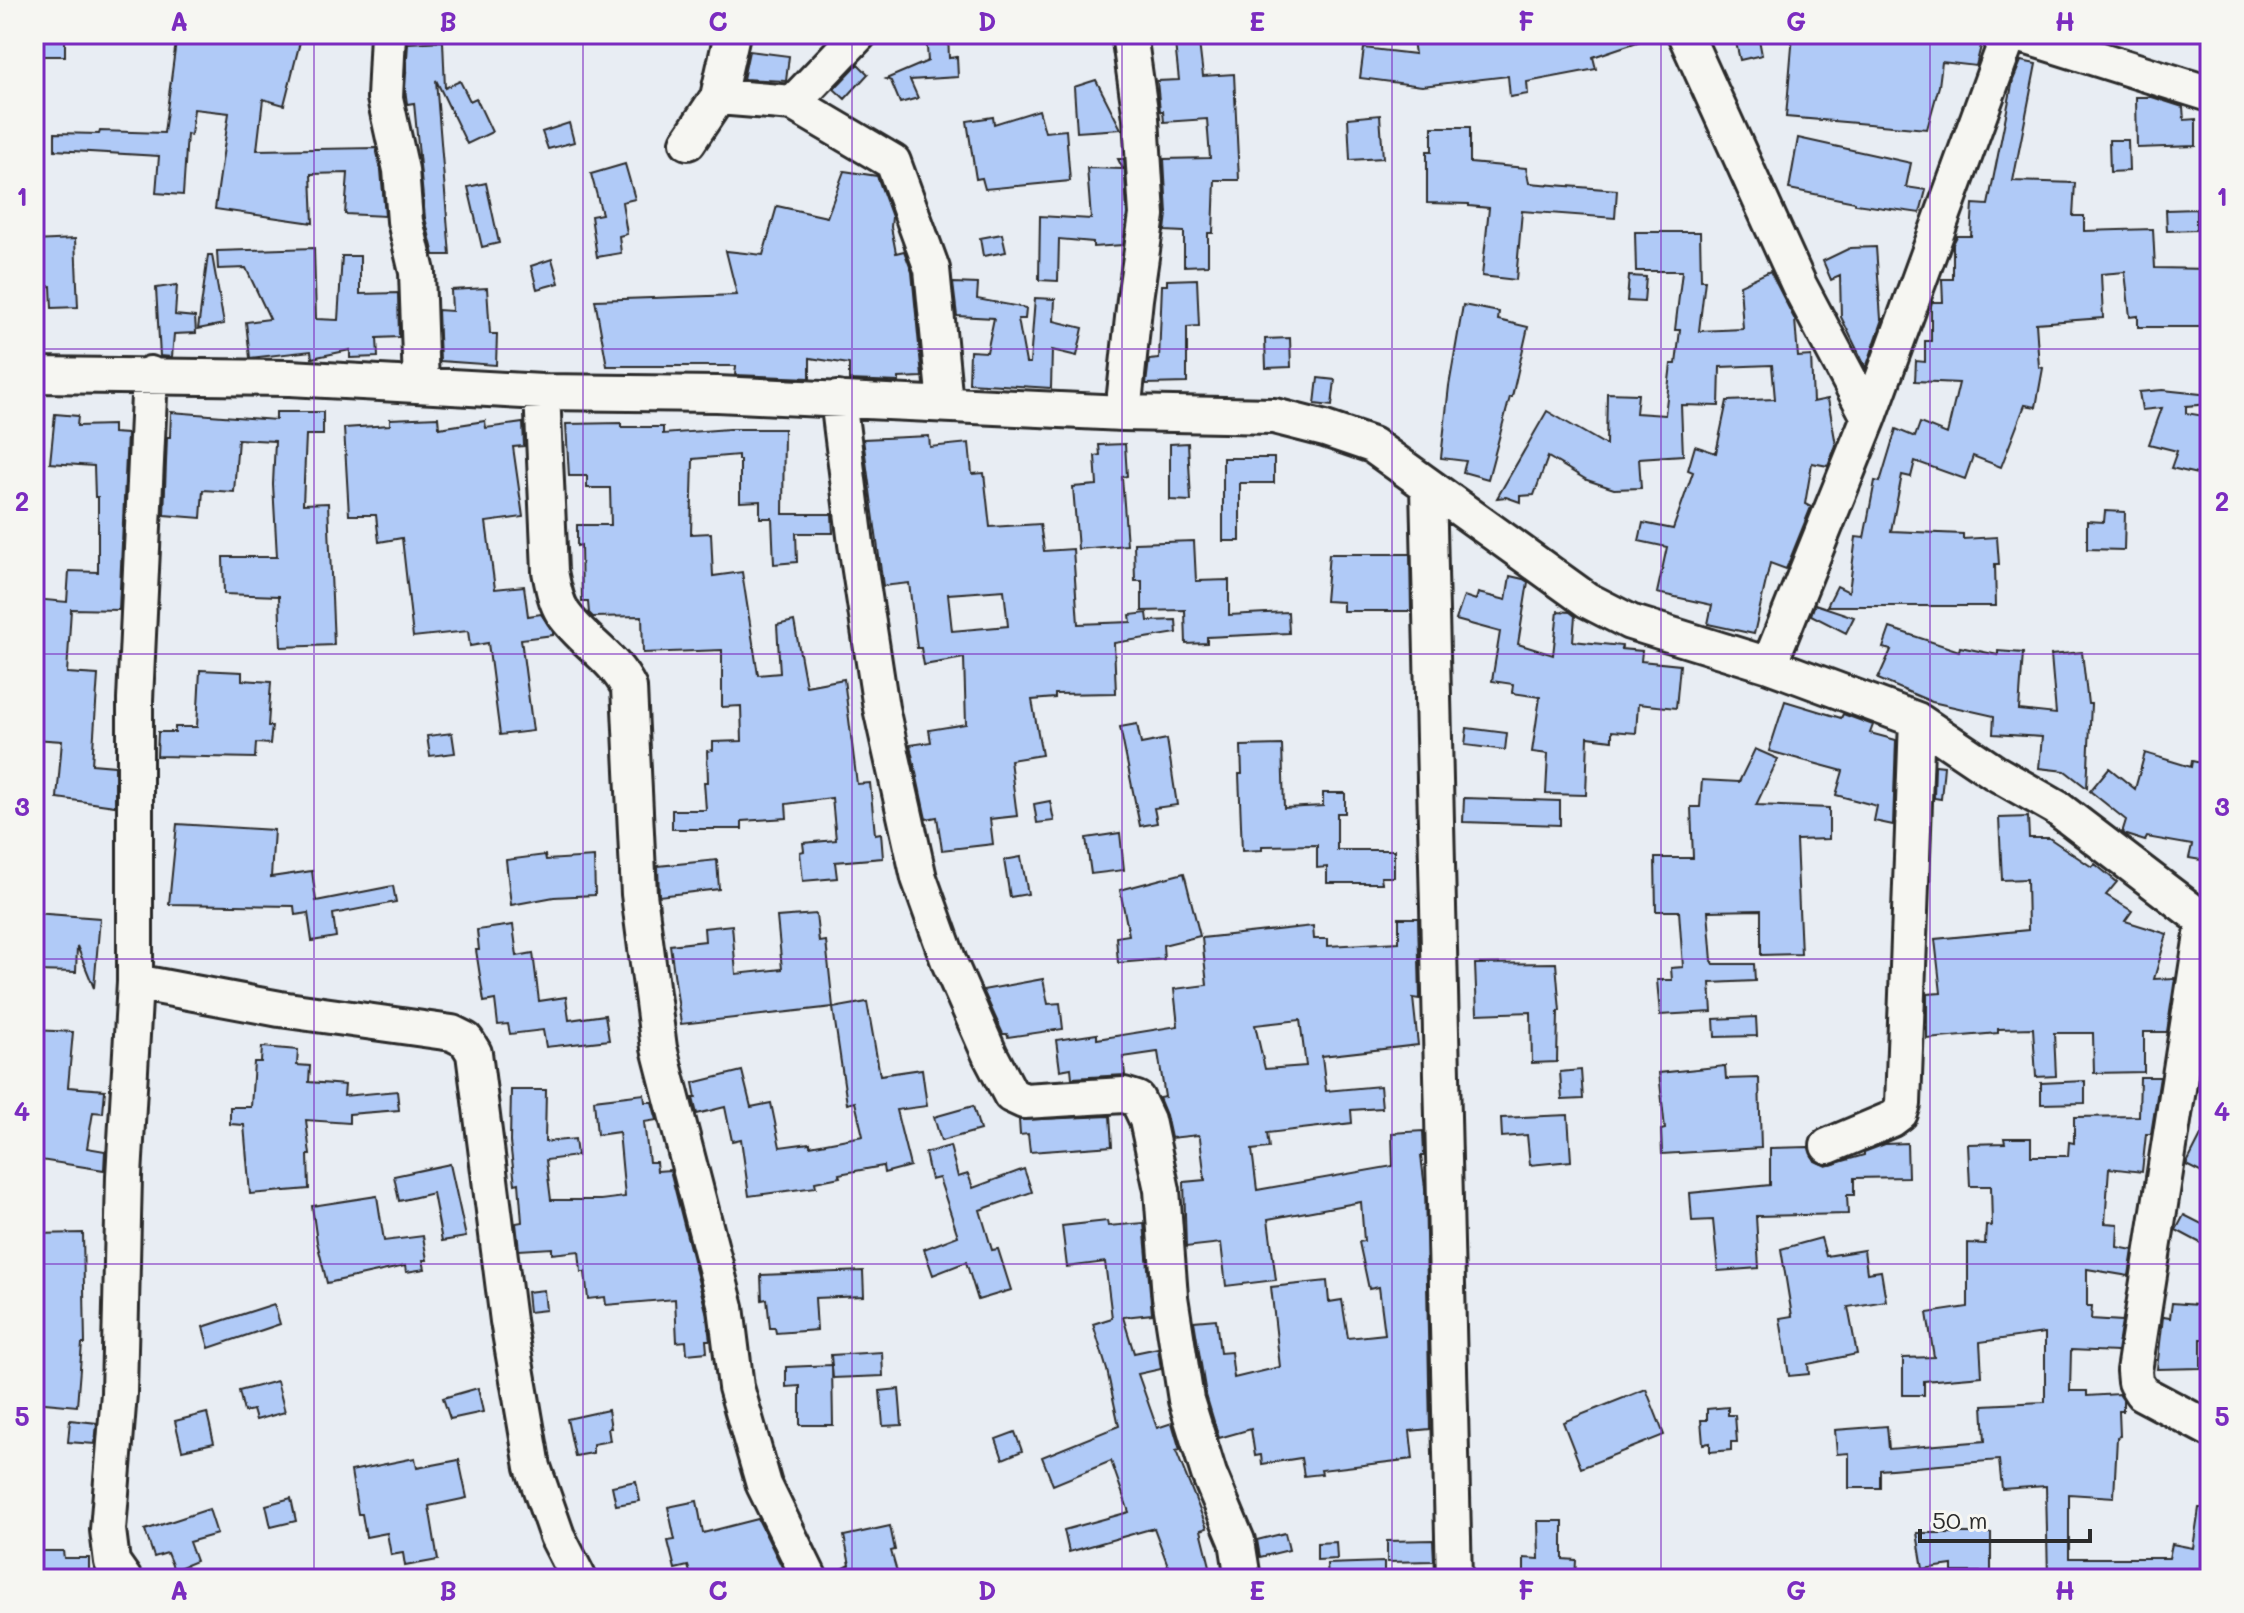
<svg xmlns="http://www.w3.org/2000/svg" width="2244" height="1613" viewBox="0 0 2244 1613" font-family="Mali,sans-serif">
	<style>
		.building { fill: #b0caf7; stroke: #2b2b2b; stroke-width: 2; fill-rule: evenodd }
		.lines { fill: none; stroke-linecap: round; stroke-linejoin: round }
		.minor-casing { stroke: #2b2b2b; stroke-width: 40 }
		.minor { stroke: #f6f6f2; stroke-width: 34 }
		.grid { fill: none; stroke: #7b2cbf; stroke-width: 2; stroke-opacity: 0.55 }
		.neatline { fill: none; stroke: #7b2cbf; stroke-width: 3 }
		.grid-label { font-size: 26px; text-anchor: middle; font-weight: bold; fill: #7b2cbf }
	</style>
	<rect width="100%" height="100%" fill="#e8edf3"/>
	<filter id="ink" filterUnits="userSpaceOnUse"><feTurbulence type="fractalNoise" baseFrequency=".0125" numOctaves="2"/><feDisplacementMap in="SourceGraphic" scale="16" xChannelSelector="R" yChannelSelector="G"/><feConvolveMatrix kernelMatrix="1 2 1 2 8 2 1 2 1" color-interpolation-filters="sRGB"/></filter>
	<g filter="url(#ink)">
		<path class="building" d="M34 34H65V56H34Z
			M177 34H302L284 105 263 99 257 150 376 148 381 170 385 216 345 214 348 173 311 174 313 223 215 209 229 113 194 109 191 135 187 134 183 195 156 193 159 156 55 150V133L99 134 100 131 164 133Z
			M926 34H948L949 58 957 57 958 77 910 80 918 98 900 103 891 81 886 79 928 61Z
			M1174 34H1198L1203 76 1234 74 1239 180H1215L1213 233H1208V265L1184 266V232L1165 231 1167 214 1164 159 1210 158 1207 119 1164 122 1163 111H1160L1157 81 1179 80Z
			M1412 34H1652V37L1593 57 1596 69 1527 82 1528 94 1510 97 1508 76 1422 86 1360 78 1364 48 1415 54Z
			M1734 34H1758L1762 55 1740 60Z
			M1793 34H1984L1976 66 1942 62 1939 86 1927 129 1786 117Z
			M443 41 445 88 460 81 470 101 476 98 492 132 467 144 436 80 450 255H434L425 218 414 103 407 104 405 89 408 43Z
			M749 51 789 56 786 81 743 79Z
			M2021 61 2036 64 2013 181 2075 183 2073 216H2084V231L2153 229 2155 268 2210 269V327H2138V316L2130 317 2125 272 2101 274 2103 318 2036 323 2039 367 2043 368 2036 407 2025 405 2001 467 1973 456 1965 479 1915 461 1911 477 1902 475 1891 531 1963 534V539L1997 537 1999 564H1995L1996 606H1827L1837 586 1849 592 1856 537 1864 538 1875 481 1880 482 1896 429 1915 437 1920 423 1947 434 1959 383 1915 381 1916 361 1925 362V341H1931V306L1932 302H1943L1942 279H1953V244L1957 236H1971L1973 204 1988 205 2013 80Z
			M858 64 868 74 845 99 834 89Z
			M1096 80 1121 129 1077 132 1074 87Z
			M2136 97H2152L2183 107 2184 120 2196 119V146L2137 148Z
			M1039 110 1045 132 1066 130 1070 181 985 189 982 178 976 179 967 121 993 117 994 124Z
			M1380 115 1383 158 1350 160 1348 118Z
			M569 123 574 142 548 149 542 132Z
			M1432 127H1470V163L1526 168 1529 183 1617 190 1615 218 1522 211 1516 280 1482 276 1489 208 1469 206V204L1427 203V151H1432Z
			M1798 138 1911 163 1906 187 1926 190 1920 213 1855 204V202L1789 189Z
			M2109 140H2128L2129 171 2110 172Z
			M1118 159H1124L1127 214 1123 245 1093 247V242L1059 239 1058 281 1039 280 1040 216 1091 219 1087 168 1123 169Z
			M625 164 635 199 622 202 627 234 619 236 621 253 597 257 591 216 602 214 591 174Z
			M844 171 877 176 892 217 891 227 896 253 904 251 912 272 922 377 899 378V382L849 380V364L810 358V378L735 375 736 366H607L595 300 737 295 726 251 763 255 777 206 827 217Z
			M486 183 499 243 482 247 468 187Z
			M2196 209V230L2167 231 2166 210Z
			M1635 232H1700L1701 280H1705L1699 331 1743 329 1740 285 1770 271 1795 320 1798 357 1811 356 1813 402 1828 399 1836 445 1828 466 1812 463 1805 504 1811 507 1786 569 1770 563 1754 634 1708 624 1712 605 1657 593 1667 547 1639 541 1643 523 1673 529 1693 472 1688 470 1695 446 1716 453 1727 401 1775 399 1772 365 1720 367 1719 406 1681 405 1683 455 1639 458 1641 488 1614 489 1587 480 1548 457 1534 495 1520 496V502L1506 497 1497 498 1547 411 1606 445 1607 393 1638 394 1636 413 1665 415 1671 364H1676L1680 330H1675L1682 271H1636Z
			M1002 234 1006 252 983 256 980 238Z
			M75 239 78 307 52 308 51 286 34 288V241Z
			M1876 247 1881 319H1883L1866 368 1841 317 1840 276 1831 280 1823 261 1850 248Z
			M314 248 316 319 338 320 342 256H360V294L398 293 399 337 377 338 378 357 350 358V350L312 358 311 351 250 358 246 322 270 319 246 268 218 269 217 251Z
			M208 255H212L224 324 198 329Z
			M552 259 559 283 537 289 531 266Z
			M1629 276 1646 277 1644 302 1627 301Z
			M1197 279 1199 326 1187 327V383L1146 384 1149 360 1159 359 1162 285H1167V280Z
			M953 283 978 284 977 299 1026 308 1025 319H1018L1026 363H1030L1035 298 1055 299 1054 321 1083 328 1077 356 1052 350 1051 388 969 383 970 351 987 352 994 318 957 316Z
			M177 285 175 315 195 317 196 333 174 334 172 357 160 356 156 288Z
			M487 288 490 334H497L496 365 440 361 438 310 452 311 451 290Z
			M1463 305 1499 312 1498 320 1528 327 1512 397H1510L1488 479 1463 472 1466 461 1441 458 1449 386Z
			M1290 338 1291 367 1266 368 1265 339Z
			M1318 378 1335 380 1332 406 1315 404Z
			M2163 390 2210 395V404L2186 406V413L2210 417V477L2171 468 2177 451 2149 444 2162 408 2142 410 2139 392Z
			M171 412 276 420V412H323V435H306L303 504 328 503 334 645 281 647 279 596 224 594 223 557H277L273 484 275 441 238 439 234 492 203 490 201 518 164 515 167 437H170Z
			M55 414 78 416 77 426 113 425V433L127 434 119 610 71 609 67 673 98 675 92 764 115 766V806L57 798 62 741 34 739 40 618H34V599L67 602 69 571 98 572V497H95L94 466 50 463Z
			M438 417 439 428 485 421 486 428 523 423 524 446 513 447 523 517 486 522 495 589 524 586 528 616 541 614 553 632V635L521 639 533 731 500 735 488 643 470 646 468 631 413 637 402 538 379 542 376 515H349L344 428 390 425V419Z
			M621 423V427H663V434L729 429H784L783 514H832L833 533H796L797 562 774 564 772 518H760V501L740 502V460H738V455L693 459 691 534 711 533 713 576 742 572 758 675 780 673 777 625 794 621 806 686 844 679 857 784 870 783 875 834 881 833 883 858 835 862 837 878 803 881 800 852 804 851 803 843 836 840 832 798 786 804 787 818 742 821V829H672V810H706L704 782H708L707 751 713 750V742L742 741 741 706 722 707V650L643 653 642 616 593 617 589 613 588 602H582L581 545 577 546V525H611L610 488H587V476H569L566 424Z
			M929 436 930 447 969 443 972 474 984 473 990 527 1040 524 1044 551 1073 549 1078 624 1131 622 1130 615 1147 613 1148 621 1176 620 1177 633 1114 643 1116 693 1055 694V698L1032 700 1042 755 1010 760 1017 816 990 819 993 844 942 850 937 817 926 819 910 745 931 742 929 730 966 724 964 658 924 665 921 648H917L909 583 883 586 863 439ZM1004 590 1008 626 952 631 948 594Z
			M1188 443 1191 501 1170 500V444Z
			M1125 444 1127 476 1122 477 1127 545 1078 549 1073 487 1097 485 1095 456 1100 455 1099 445Z
			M1223 458H1274V483H1240V541H1223Z
			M2105 511 2125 512 2124 550 2087 549V521L2104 522Z
			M1194 541 1196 581 1229 580V615L1288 612 1289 633 1207 637V643L1186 644 1185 610 1142 611V581H1135L1134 543Z
			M1329 554H1410L1411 611H1343V602L1325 601Z
			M1510 576 1523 579 1528 582 1518 644 1553 655 1558 611 1570 612 1575 616 1573 641 1622 646 1621 649 1642 651 1641 661 1680 665 1676 708 1638 704 1636 733 1612 731V740L1588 737 1586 795 1546 794 1548 754 1532 752 1540 697 1512 693 1513 684 1492 681 1500 632 1456 620 1464 596 1476 600 1478 593 1506 600Z
			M1815 604 1854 617 1846 633 1811 615Z
			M1890 628 1959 651 1960 647 1998 655V651L2023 653 2019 710 2056 714 2051 655 2082 652 2088 704H2091L2087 788 2065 771 2039 768 2042 737 1993 734 1994 716 1932 702 1878 679 1891 650 1883 648Z
			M200 670 242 672V680L271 682 268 726H272L270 744 256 743 255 758 157 756 158 732H175V727H197Z
			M1785 701 1841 718 1843 714 1873 725 1870 733 1896 740 1893 825 1874 821 1877 806 1836 795 1843 771 1769 751Z
			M1137 724 1141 744 1167 739 1177 805 1154 808 1157 823 1140 826 1120 727Z
			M1467 728 1507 733 1505 750 1465 745Z
			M452 733 455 753 430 756 427 736Z
			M1282 745 1284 808 1323 806V793H1345V813H1337V850H1394V877H1381L1382 883H1327V867L1317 868V845L1262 846V850L1242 851 1239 774H1242L1241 746Z
			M1755 749 1778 759 1756 805 1829 808V839L1796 840 1801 954 1761 955V910L1708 911 1712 961 1714 964H1754L1755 981 1710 983 1712 1012 1660 1015 1657 980H1672L1671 968 1683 967 1679 911H1656L1655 858H1693L1691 807H1700L1702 780 1739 782Z
			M2145 753 2191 767 2192 761 2210 765V843L2207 861 2189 858 2192 845 2147 837 2145 841 2126 835 2122 833 2126 820 2090 791 2109 768 2135 789Z
			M1935 765 1944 766 1941 799 1934 798Z
			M1464 798 1560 801V825L1463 822Z
			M1050 801 1054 821 1037 823 1034 804Z
			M2028 817 2029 838H2049L2092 867 2095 864 2117 882 2106 895 2132 911 2125 921 2167 934 2154 979 2175 978 2167 1032H2144V1072L2094 1073 2093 1033H2054L2056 1076 2036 1077 2033 1028 1998 1029V1033L1927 1039V994L1941 993 1935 939 2028 930 2027 879 2002 880 1999 818Z
			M177 824 274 830 271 877 312 871 316 901 393 886 396 902 333 914 336 937 312 941 308 913 295 915 294 906 169 904Z
			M1120 833 1124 870 1091 874 1086 838Z
			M545 855 546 860 594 857 595 895 554 897 511 905 506 860Z
			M1021 857 1028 894 1010 897 1004 860Z
			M717 860 719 889 659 896 658 866Z
			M1184 873 1200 936 1163 945 1164 959 1118 963 1116 937 1129 935 1120 890Z
			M34 913 100 918 94 988 77 946 76 972 34 971Z
			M816 914 819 942 826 941 833 1007 681 1024 670 945 705 941 704 928 732 925 736 974 782 969 777 917Z
			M1399 918H1418L1420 999 1413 998 1418 1045 1322 1056 1326 1091 1380 1086 1382 1108 1351 1110 1352 1123 1267 1133 1269 1148 1252 1150 1257 1190 1393 1166 1392 1133 1423 1131 1424 1156H1421L1425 1188 1430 1429 1410 1431 1413 1459 1321 1470 1322 1474 1304 1476 1301 1458 1262 1464 1261 1455 1255 1456 1251 1429 1219 1438 1206 1395 1194 1321 1216 1319 1220 1353 1231 1352 1234 1378 1280 1367 1271 1287 1327 1281 1329 1302 1342 1300 1348 1338 1385 1334 1379 1287 1369 1289 1359 1242 1364 1241 1361 1202 1268 1219 1276 1280 1226 1286 1221 1243 1186 1247 1184 1182 1205 1180 1200 1138 1198 1135 1171 1138 1166 1115 1159 1098 1165 1097 1158 1052 1123 1057 1125 1075 1072 1078 1071 1068 1060 1070 1056 1040 1097 1034V1039L1178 1026 1174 989 1207 985 1202 938 1313 926 1314 939H1328V946L1399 942ZM1300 1020 1306 1066 1265 1069 1255 1025Z
			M513 925 517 956 533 953 539 1001 566 997 569 1020 605 1015 609 1040 546 1047 543 1030 510 1034 508 1024 498 1025 495 1000 484 1002 476 950H479L477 930Z
			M1556 963 1560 1011H1558L1557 1062 1532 1063 1531 1012 1477 1014 1475 964Z
			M1043 979 1048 1004 1060 1003 1063 1029 1008 1037 1007 1034H1003L983 990Z
			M867 1002 880 1075 922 1069 927 1106 896 1110 910 1166 884 1173 883 1166 839 1174 840 1177 815 1182 816 1187 749 1196 741 1139 732 1141 725 1107 697 1114 693 1098H696L693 1083 742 1071 751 1107 771 1103 780 1147 810 1143V1146L863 1136 855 1102 847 1104 833 1008Z
			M1756 1017 1757 1036 1715 1037 1714 1019Z
			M34 1030 73 1032 68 1087 105 1090 103 1113 93 1112 87 1148 105 1151 104 1170 34 1159Z
			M262 1047 298 1050 297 1065 310 1066 309 1082 345 1085 344 1096 397 1091 399 1110 349 1114V1123L306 1120 310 1155H308L309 1189 250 1194 244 1125 230 1124V1107H251L254 1062H261Z
			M1725 1066 1726 1079 1759 1078 1761 1148 1662 1154 1661 1130 1665 1129 1659 1073Z
			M1581 1070 1583 1099 1562 1100 1560 1072Z
			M2140 1077H2160L2151 1134H2146L2142 1172 2109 1168 2105 1223 2118 1224 2117 1247 2133 1250 2129 1276 2087 1269V1306H2092L2091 1319 2122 1321 2117 1352 2071 1350 2070 1391H2087V1396L2119 1394 2123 1400V1411H2119L2120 1436 2117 1437 2114 1497 2069 1494V1558H2169L2172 1544 2193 1548 2199 1508H2210V1579L2188 1569 2186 1579H2048L2046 1486 2002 1489 1999 1460 1880 1470V1488H1849V1453L1837 1454 1835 1430 1887 1426 1889 1449 1985 1441 1983 1405 2045 1402V1333L1980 1342 1982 1376 1924 1381V1395H1903V1358L1934 1357 1927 1313 1968 1307V1243L1985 1244 1986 1225 1992 1226 1991 1186H1970L1968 1144 2005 1143 2004 1138H2031V1156H2068L2069 1142 2074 1143V1117L2139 1116Z
			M2085 1081V1103L2041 1104V1083Z
			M511 1090H546L545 1142 575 1139 577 1156 546 1160 551 1200H601L625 1197 619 1132 597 1135 594 1100 644 1094 645 1102H652L657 1120 644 1122 649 1162H656L657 1171 670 1170 706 1311 710 1340H706L707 1352 687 1354 686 1341 677 1342 675 1299 606 1305 605 1297 588 1299 585 1272H581L579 1251 552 1254V1248L519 1250 516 1223 522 1222 519 1183 515 1184 510 1142Z
			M973 1106 980 1130 941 1141 934 1117Z
			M1568 1115 1571 1161 1530 1165 1527 1135 1502 1137 1501 1118Z
			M1110 1116 1112 1146 1030 1152 1028 1134 1020 1135 1019 1120Z
			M2210 1118V1177L2186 1165Z
			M1907 1143 1908 1177 1854 1178V1195H1847L1848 1214 1756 1216 1759 1268 1718 1271 1713 1220 1692 1221 1690 1193 1770 1185V1148L1809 1147 1815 1161 1826 1166 1864 1155V1152L1885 1144Z
			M950 1146 958 1177 968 1174 973 1188 1024 1169 1032 1192 980 1210 992 1250 998 1249 1011 1290 978 1300 966 1262 933 1275 924 1249 958 1236 939 1178 931 1180 925 1153Z
			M450 1164 466 1237 442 1241 433 1193 399 1201 394 1176Z
			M377 1196 384 1241 423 1236 427 1260H423L425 1269 406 1272 405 1266 327 1283 317 1242 312 1206Z
			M2184 1215 2210 1228V1248L2176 1230Z
			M1107 1221 1108 1226 1144 1223 1152 1314 1123 1317 1134 1353 1158 1348 1161 1369 1138 1374 1157 1428 1172 1423 1180 1450 1176 1451 1207 1528 1201 1530 1210 1566 1192 1571 1194 1579H1173L1154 1528 1069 1552 1064 1530 1129 1512 1111 1461 1053 1485 1042 1457 1119 1426 1107 1370 1093 1324 1112 1318 1105 1262 1067 1267 1062 1226Z
			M83 1233 85 1344H82L77 1406 34 1402V1296H41L40 1261H34V1234Z
			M1821 1238 1826 1256 1864 1250 1867 1273 1881 1271 1886 1301 1848 1307 1857 1354 1808 1364 1809 1374 1789 1376 1780 1318 1792 1316 1781 1249Z
			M863 1271 864 1296 815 1298 817 1330 776 1333 775 1328H770L767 1299 762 1300 761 1275Z
			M544 1290 546 1310 529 1312 527 1292Z
			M2172 1303 2210 1306V1339H2201V1368L2157 1369 2163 1317 2170 1318Z
			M274 1304 280 1324 209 1348 203 1327Z
			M882 1352 883 1376 833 1378 831 1355Z
			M832 1365 833 1425H800V1386L786 1387V1367Z
			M277 1381 285 1412 256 1420 253 1410 244 1412 239 1391Z
			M478 1388 483 1412 450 1419 443 1398Z
			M899 1389 902 1425 883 1426 880 1391Z
			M1646 1389 1664 1435 1581 1468 1563 1422Z
			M1728 1407V1415H1735L1737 1442H1731V1450L1710 1452V1443L1703 1444 1701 1420H1707V1409Z
			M608 1410 611 1428H608L610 1441 593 1444V1453L575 1456 567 1419Z
			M207 1413 214 1443 182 1450 175 1421Z
			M70 1420 97 1423 95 1444 68 1442Z
			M1015 1432 1022 1451 1003 1459 996 1439Z
			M415 1458 417 1468 459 1460 467 1498 429 1506 438 1560 405 1566 403 1553 391 1555 387 1533 366 1537 362 1514H358L351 1471Z
			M636 1481 640 1501 616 1505 612 1486Z
			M291 1498 296 1521 271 1527 266 1505Z
			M697 1501 703 1533 758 1519 788 1579H692L688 1566 675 1569 668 1541 675 1540 668 1507Z
			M209 1509 217 1534 189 1542 196 1561 174 1570 167 1553 154 1557 145 1530Z
			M1538 1521H1563V1559L1576 1560 1575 1579H1524V1558L1539 1559Z
			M890 1526 895 1550 891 1551 899 1579H830L829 1576 850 1565 844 1536Z
			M1285 1533 1289 1550 1260 1557 1257 1540Z
			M1917 1533H1991V1572H1952V1565L1923 1569Z
			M1433 1540 1434 1561 1387 1562V1541Z
			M1336 1542 1337 1559 1317 1560V1543Z
			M34 1551H63L64 1558H89V1579H34Z
			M1384 1562V1579H1328L1327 1564Z"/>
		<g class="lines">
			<g class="minor-casing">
				<path id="minor" d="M388 34 385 98 401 170 405 221 417 272 421 385
					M1685 34 1799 285 1869 417
					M2018 34 2210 94
					M718 97 793 103 859 34
					M793 103 893 162 932 269 945 404
					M688 142 718 97 732 34
					M34 375 290 378 542 392 717 394 1123 413 1274 416 1325 429 1372 445 1587 600 1630 622 1769 665 1917 720 1994 772 2057 808 2210 925
					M542 392 550 571C553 586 555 600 563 613 582 641 614 657 629 688L639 894 659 1048 726 1307 736 1387 764 1485 810 1579
					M838 399 856 544 881 708 919 878 949 962 990 1055 1011 1095 1024 1101 1124 1095 1137 1099 1147 1120 1162 1190 1170 1297 1186 1400 1209 1474 1237 1541 1243 1579
					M1123 413 1135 299 1147 215 1141 118 1129 34
					M1428 486 1454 1579
					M1769 665 1869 417 2009 34
					M2204 922 2134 1371 2135 1382 2142 1393 2210 1429
					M135 982 280 1009 452 1033 466 1040 474 1053 508 1321 533 1467 557 1536 579 1579
					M1828 1146 1892 1119 1900 1113 1903 1104 1917 720
					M124 1579 112 1562 108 1530 119 1393 124 1176 135 982V700L150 374"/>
			</g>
			<use href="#minor" class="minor"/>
		</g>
	</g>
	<path class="grid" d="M314 34V1579M583 34V1579M852 34V1579M1122 34V1579M1392 34V1579M1661 34V1579M1930 34V1579M34 349H2210M34 654H2210M34 959H2210M34 1264H2210"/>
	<rect width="2244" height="1613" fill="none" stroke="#f6f6f2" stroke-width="88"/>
	<path d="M1920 1529v12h170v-12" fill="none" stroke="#2b2b2b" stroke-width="4"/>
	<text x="1932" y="1529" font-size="24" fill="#2b2b2b" stroke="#f6f6f2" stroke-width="6" paint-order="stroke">50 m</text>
	<rect x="44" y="44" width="2156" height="1525" class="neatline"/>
	<g class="grid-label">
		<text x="179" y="31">A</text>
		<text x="448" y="31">B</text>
		<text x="718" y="31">C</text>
		<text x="987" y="31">D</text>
		<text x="1257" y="31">E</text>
		<text x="1526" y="31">F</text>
		<text x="1796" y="31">G</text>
		<text x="2065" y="31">H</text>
		<text x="22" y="206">1</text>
		<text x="2222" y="206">1</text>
		<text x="22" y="511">2</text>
		<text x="2222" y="511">2</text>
		<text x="22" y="816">3</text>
		<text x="2222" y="816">3</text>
		<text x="22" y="1121">4</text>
		<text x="2222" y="1121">4</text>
		<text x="22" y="1426">5</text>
		<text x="2222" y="1426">5</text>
		<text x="179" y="1600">A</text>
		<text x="448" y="1600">B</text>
		<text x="718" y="1600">C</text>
		<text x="987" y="1600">D</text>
		<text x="1257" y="1600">E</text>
		<text x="1526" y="1600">F</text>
		<text x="1796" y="1600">G</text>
		<text x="2065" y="1600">H</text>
	</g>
</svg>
